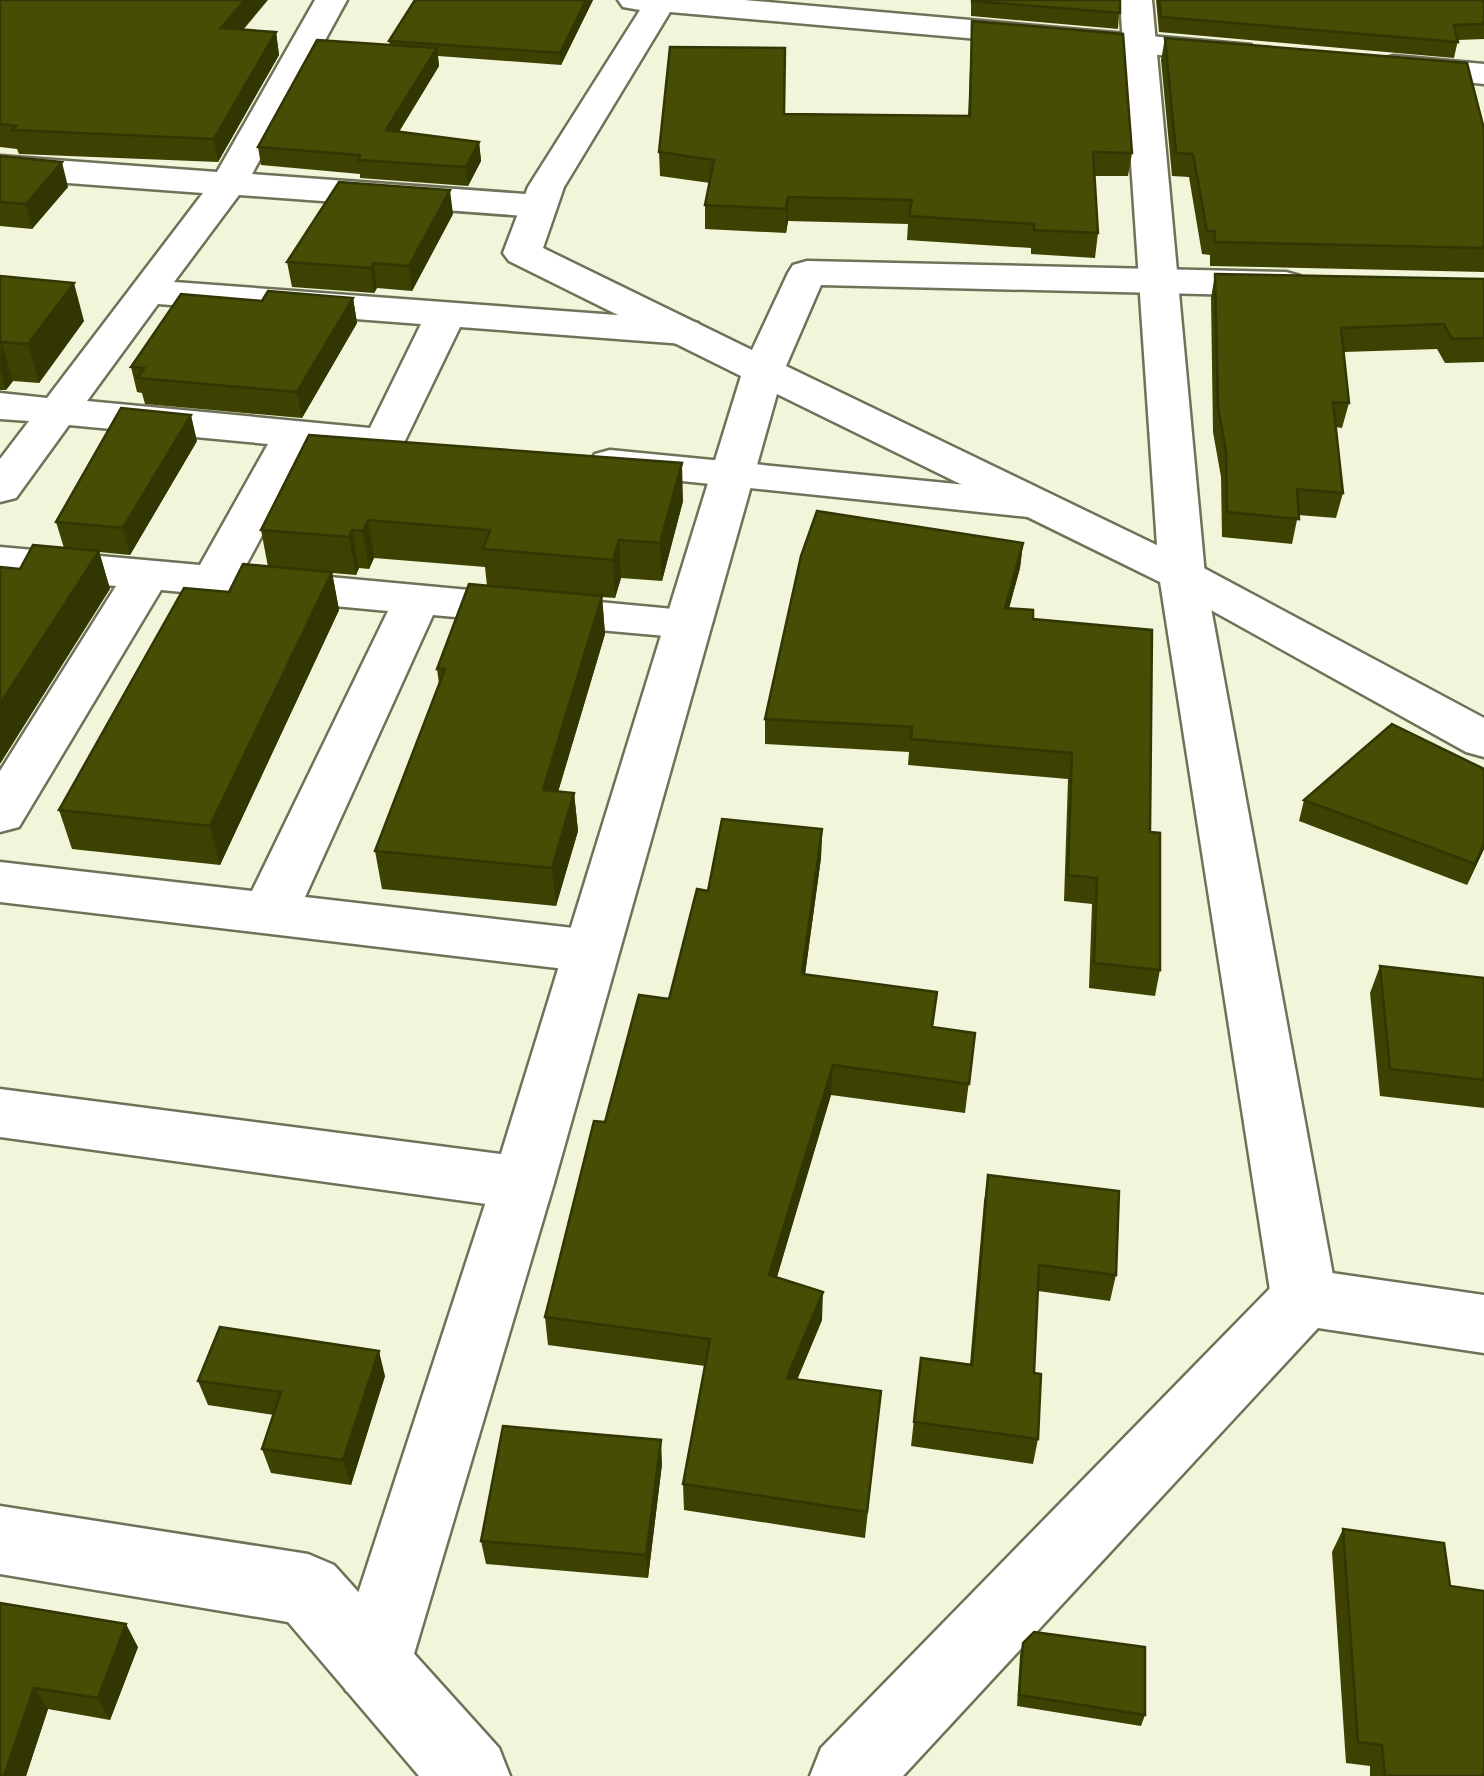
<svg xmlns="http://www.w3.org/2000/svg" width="1484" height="1776" viewBox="0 0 1484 1776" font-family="Barlow,sans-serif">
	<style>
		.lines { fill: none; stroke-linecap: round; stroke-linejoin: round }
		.street-casing { stroke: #6e7259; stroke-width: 5 }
		.secondary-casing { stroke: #6e7259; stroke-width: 5 }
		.street { fill: #fff; fill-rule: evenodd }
		.secondary { fill: #fff; fill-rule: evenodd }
		.wall { fill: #3d4203 }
		.shaded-wall { fill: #323603 }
		.building { fill: #474d04; stroke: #323603; stroke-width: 2.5 }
	</style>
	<rect width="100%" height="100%" fill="#f1f6da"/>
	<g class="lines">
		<g class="street-casing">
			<path id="street" d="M315 0H347L252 174 539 195 552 198 557 206 552 214 539 217 239 195 174 282 684 320 698 323 704 332 698 341 684 344 460 327 400 451 384 455 309 448 244 569 705 612 712 623 705 634 688 638 433 615 305 897 591 930 611 936 619 951 611 966 591 972 0 902V862L252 891 388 611 161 590 19 827 0 832V771L116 586 0 575V547L200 565 268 444 69 425 16 498 0 502V459L29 421 0 419V393L47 398 203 193 0 178V156L217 172ZM158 304 421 324 370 428 87 401Z
				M1120 0H1152L1205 575 1337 1297 1327 1317 1304 1325 1281 1317 1271 1297 1159 575Z
				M610 450 1038 492 1054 496 1060 505 1054 514 1038 518 595 472 588 463 595 454Z
				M0 1089 523 1157 545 1165 554 1183 545 1201 523 1209 0 1137Z
				M0 1506 308 1554 334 1565 499 1748 510 1776H419L288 1622 0 1574Z"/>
		</g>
		<g class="secondary-casing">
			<path id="secondary" d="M618 0H744L1251 45 1255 52 1251 59 1239 62 670 12 564 187 543 248 752 350 788 273 793 265 807 261 1286 272 1300 276 1305 284 1300 292 1286 296 821 285 786 366 1198 565 1484 718V757L1466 752 1166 585 777 394 554 1183 411 1664 400 1691 373 1702 346 1691 335 1664 492 1183 741 376 509 261 503 253 528 187 640 10 623 7Z
				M1394 56 1484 64V84L1382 73 1378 66 1382 59Z
				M1304 1269 1484 1295V1353L1318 1328 903 1776H810L821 1748 1281 1277Z"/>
		</g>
		<use href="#street" class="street"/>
		<use href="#secondary" class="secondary"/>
	</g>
	<path class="wall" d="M0 0H268L243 30 276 32 279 55 218 162 19 154 17 149 0 147Z
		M593 0 561 65 438 56 439 66 399 132 479 142 481 161 468 186 360 178V174L261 165 258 147 390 45 389 41Z
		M971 0H1120L1118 29 971 16Z
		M1156 0H1484V39L1458 40 1454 58 1159 32Z
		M972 21 1132 153 1128 176H1095L1098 233 1095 258 1031 254V248L907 240 908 224 788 221 786 233 705 229V205L710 183 660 176 659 152 784 114 968 116Z
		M1165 38 1484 129V272L1210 266V255L1202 254 1189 177 1172 176 1161 60Z
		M0 156 68 187 32 229 0 226Z
		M453 214 412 291 377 288 374 293 292 287 287 262Z
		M1215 274 1484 279V362L1445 363 1437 349 1344 352 1349 403 1342 428 1336 427 1343 493 1336 518 1298 515 1292 544 1222 537 1221 477 1213 432 1211 298Z
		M0 276 84 321 39 383 13 381 6 390H0Z
		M353 298 357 323 302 418 145 404 142 393 137 392 131 367 262 301Z
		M309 435 683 501 662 581 621 578 615 598 602 597 605 634 558 792 574 793 578 831 556 906 382 889 375 851 439 684 437 669 487 586 485 567 374 558 369 569 359 568 356 575 332 573 339 610 220 865 72 849 59 810 229 592 268 567 261 530Z
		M197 441 130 555 99 552 110 589 20 569 64 548 56 522Z
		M1023 543 1020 568 1009 608 1033 619 1150 832 1160 970 1155 996 1089 988 1092 904 1064 901 1068 779 908 765 909 752 765 744V719Z
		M1304 800 1484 849 1467 885 1299 821Z
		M822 829 821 858 805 974 933 1027 975 1033 965 1113 831 1095 777 1277 822 1320 797 1380 881 1391 865 1538 684 1510 683 1484 705 1366 548 1345 545 1317 605 1122 669 999 708 891Z
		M1380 966 1484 978V1108L1380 1096 1370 993Z
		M988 1175 1116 1275 1110 1301 1038 1291 1034 1373 1038 1439 1033 1464 911 1446 921 1358 970 1364 984 1201Z
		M385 1376 351 1485 271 1473 262 1449 274 1415 208 1405 198 1381Z
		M662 1464 648 1578 486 1564 481 1541Z
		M1343 1529 1450 1586 1484 1776H1370V1766L1346 1763 1332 1552Z
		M0 1603 138 1647 110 1720 48 1709 26 1776H0Z
		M1023 1643 1145 1715 1141 1726 1017 1706 1020 1655Z"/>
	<path class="shaded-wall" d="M245 0H267L225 51 221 28Z
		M586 0H593L561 65 560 53Z
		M276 32 279 55 218 162 214 139Z
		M437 48 439 66 388 149 386 130Z
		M479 142 481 161 468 186 466 167Z
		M62 162 68 187 32 229 26 204Z
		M450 190 453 214 412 291 409 266Z
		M788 197V221L786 233V209Z
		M373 263 377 288 374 293 371 268Z
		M74 283 84 321 39 383 28 344Z
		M353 298 357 323 302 418 297 392Z
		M1 342 13 381 6 390 0 369Z
		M191 415 197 441 130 555 123 528Z
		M682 463 683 501 662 581 660 543Z
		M368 520 374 558 369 569 363 531Z
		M352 530 359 568 356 575 349 537Z
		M619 540 621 578 615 598 613 560Z
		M1023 543 1020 568 1002 634 1005 608Z
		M99 551 110 589 0 764V704Z
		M332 572 339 610 220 865 210 826Z
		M602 596 605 634 547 829 543 790Z
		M574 793 578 831 556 906 552 868Z
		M822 829 821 858 801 1004 802 974Z
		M1484 844V849L1467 885 1475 864Z
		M833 1065 831 1095 769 1303V1275Z
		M823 1292 822 1320 786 1406 787 1378Z
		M379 1351 385 1376 351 1485 343 1460Z
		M661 1440 662 1464 648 1578 646 1555Z
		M126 1624 138 1647 110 1720 98 1698Z
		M34 1688 48 1709 26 1776H4Z"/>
	<path class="building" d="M0 0H245L221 28 276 32 214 139 12 130 16 126 0 124Z
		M415 0H586L560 53 389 41Z
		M972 0H1120V13L972 1Z
		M1159 0H1484V24L1454 25 1458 42 1161 17Z
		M972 21 1123 34 1132 153 1093 152 1098 233 1034 230V224L909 216 912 200 788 197 786 209 705 205 714 160 659 152 670 47 785 48 784 114 970 116Z
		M1165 38 1467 63 1484 129V248L1215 242 1214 231H1207L1193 154 1176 153Z
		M317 40 437 48 386 130 479 142 466 167 358 160 360 155 258 147Z
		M0 156 62 162 26 204 0 202Z
		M339 182 450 190 409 266 373 263 371 268 287 262Z
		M1215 274 1484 279V338L1452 339 1444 324 1341 328 1349 403 1333 402 1343 493 1297 489 1299 519 1227 512 1226 452 1218 407Z
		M0 276 74 283 28 344 1 342 0 343Z
		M268 291 353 298 297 392 138 378 144 368 131 367 181 294 262 301Z
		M121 408 191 415 123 528 56 522Z
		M309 435 682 463 660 543 619 540 613 560 483 549 490 530 368 520 363 531 352 530 349 537 261 530Z
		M817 511 1023 543 1005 608 1033 610V619L1152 630 1150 832 1160 833V970L1094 963 1097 878 1068 875 1072 753 911 739 912 727 765 719 801 556Z
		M33 545 99 551 0 704V567L20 569Z
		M243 564 332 572 210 826 59 810 184 588 229 592Z
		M469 584 602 596 543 790 574 793 552 868 375 851 445 669H437Z
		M1392 724 1484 769V844L1475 864 1304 800Z
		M722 819 822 829 802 974 937 992 932 1027 975 1033 969 1084 833 1065 769 1275 823 1292 787 1378 881 1391 867 1512 683 1484 710 1339 545 1317 594 1121 605 1122 639 995 669 999 697 889 708 891Z
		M1380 966 1484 978V1080L1390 1069Z
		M988 1175 1119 1191 1116 1275 1039 1265 1034 1373 1041 1374 1038 1439 914 1422 921 1358 972 1365Z
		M220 1327 379 1351 343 1460 262 1449 281 1392 198 1381Z
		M503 1426 661 1440 646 1555 481 1541Z
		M1343 1529 1444 1543 1450 1586 1484 1591V1776H1385L1382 1745 1358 1742Z
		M0 1603 126 1624 98 1698 34 1688 4 1776H0Z
		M1034 1632 1145 1647V1715L1019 1695 1023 1643Z"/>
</svg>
